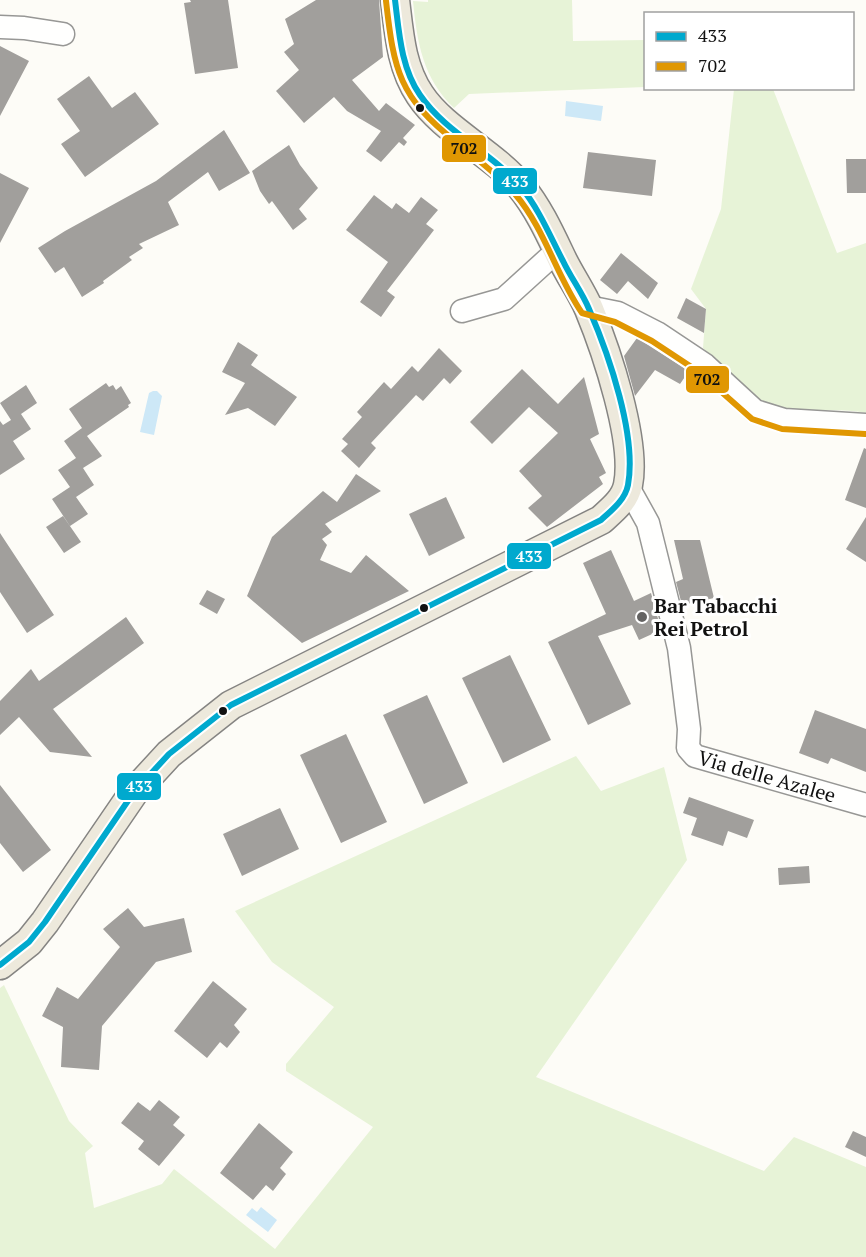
<svg xmlns="http://www.w3.org/2000/svg" width="866" height="1257" viewBox="0 0 866 1257" font-family="'PT Serif',serif">
	<style>
		.green { fill: #e7f3d7 }
		.water { fill: #cde8f7 }
		.building { fill: #a19f9c }
		.lines { fill: none; stroke-linecap: round; stroke-linejoin: round }
		.minor-casing { stroke: #979795; stroke-width: 25 }
		.major-casing { stroke: #858482; stroke-width: 31 }
		.minor { stroke: #fffffe; stroke-width: 22 }
		.major { stroke: #ede9dc; stroke-width: 28 }
		.bus-1-casing { stroke: #fff; stroke-width: 10 }
		.bus-2-casing { stroke: #fff; stroke-width: 10 }
		.bus-1 { stroke: #00a9ce; stroke-width: 6 }
		.bus-2 { stroke: #e09702; stroke-width: 6 }
		.bus-dot { fill: #111; stroke: #fff; stroke-width: 2 }
		.poi-dot { fill: #646362; stroke: #fff; stroke-width: 2 }
		.labels { text-anchor: middle; stroke-width: 6; stroke-linejoin: round; paint-order: stroke }
		.poi-label { font-size: 20px; font-weight: bold; fill: #111; stroke: #fff; text-anchor: start }
		.street-label { font-size: 20px; fill: #111; stroke: #fff }
		.line-badge { stroke: #fff; stroke-width: 2 }
		.badge-label { font-size: 16px; text-anchor: middle; font-weight: bold; fill: #fff }
		.pale-badge-label { font-size: 16px; text-anchor: middle; font-weight: bold; fill: #111 }
	</style>
	<rect width="100%" height="100%" fill="#fdfcf7"/>
	<path class="green" d="M428 0H572L573 41 645 40V87L469 94 454 108C423 79 417 42 413 1L428 2Z
		M734 89H773L837 253 866 243V413C834 406 796 416 765 403 746 394 719 363 703 348L706 309 691 289 721 209Z
		M576 756 601 791 664 767 687 860 536 1077 764 1171 794 1137 866 1167V1257H0V988L4 985 69 1121 93 1146 85 1153 94 1208 162 1184 174 1169 275 1249 373 1127 286 1071V1064L334 1007 272 962 235 911Z"/>
	<path class="water" d="M566 101 603 106 601 121 565 116Z
		M153 391H157L162 396 154 435 140 432 149 393Z
		M261 1207 277 1220 268 1232 246 1215 252 1208 257 1212Z"/>
	<path class="building" d="M190 0H228L238 68 195 74 184 3 191 2Z
		M316 0H379L383 57 352 80 379 111 386 103 415 125 403 138 407 142 404 146 399 142 381 162 366 151 381 131 347 111 334 97 304 123 276 91 299 70 284 52 294 44 285 19Z
		M0 46 29 61 0 116Z
		M89 76 112 108 135 92 159 124 85 177 61 144 80 131 57 99Z
		M224 130 250 173 219 191 208 172 168 202 179 225 139 244 143 248 129 257 132 260 103 281 104 283 82 297 64 267 55 273 38 248 65 231 156 181Z
		M289 145 300 165 318 188 299 209 307 219 293 230 272 201 269 204 260 191 252 171Z
		M588 152 656 160 652 196 583 188Z
		M846 159H866V193H847Z
		M0 173 29 188 0 243Z
		M374 195 392 209 396 203 409 213 421 197 438 210 426 224 434 230 387 291 395 297 381 317 360 302 388 262 346 230Z
		M621 253 658 283 648 299 628 281 617 294 600 280Z
		M686 298 706 309 704 333 677 318Z
		M637 338 689 371 680 384 655 370 635 396 624 356Z
		M238 342 258 355 251 365 297 397 275 426 248 408 225 415 245 383 222 372Z
		M439 348 462 371 450 384 444 378 423 401 416 395 371 443 376 448 359 468 341 451 348 444 342 439 362 417 357 412 384 382 391 389 412 366 418 372Z
		M522 369 558 404 584 377 599 434 590 439 606 473 599 477 603 484 547 527 528 508 542 496 519 471 558 433 529 407 492 444 470 422Z
		M106 383 109 387 113 385 116 390 121 386 131 403 128 405 129 407 87 436 102 456 83 468 94 485 76 497 88 514 70 526 52 499 70 487 58 470 76 458 64 441 82 428 69 409Z
		M26 385 37 403 21 414 31 429 13 441 25 459 0 475V421L3 425 11 420 0 403Z
		M864 448 866 449V508L845 500Z
		M356 474 381 491 325 524 332 532 322 539 327 545 320 560 351 573 366 555 409 591 302 643 247 596 272 537 323 491 337 502Z
		M446 497 465 538 429 556 409 514Z
		M63 516 81 542 64 553 46 527Z
		M866 517V562L846 549Z
		M0 533 54 615 27 633 0 592Z
		M674 540H700L714 598 682 605 676 582 683 579Z
		M611 550 634 601 651 593 661 630 639 640 632 625 598 636 631 704 588 725 548 642 606 614 583 563Z
		M207 590 225 599 217 614 199 604Z
		M126 617 144 643 53 709 92 757 50 752 19 717 0 735V701L31 669 39 681Z
		M510 655 551 740 503 763 462 678Z
		M427 695 468 783 424 804 383 715Z
		M815 710 866 729V772L831 758 828 764 799 753Z
		M346 734 387 822 341 843 300 755Z
		M0 785 51 850 23 872 0 843Z
		M689 797 754 820 747 838 728 831 723 846 691 835 697 818 683 813Z
		M280 808 299 849 242 876 223 834Z
		M809 866 810 883 779 885 778 868Z
		M128 908 144 927 184 918 192 952 156 962 102 1026 99 1070 61 1067 63 1027 42 1016 57 987 78 999 120 947 103 929Z
		M213 981 247 1009 234 1025 240 1032 227 1048 220 1042 207 1058 174 1031Z
		M159 1100 180 1117 173 1125 185 1135 159 1166 138 1149 144 1141 121 1123 138 1102 150 1111Z
		M259 1123 293 1152 280 1168 286 1174 273 1191 266 1185 253 1200 220 1173Z
		M853 1131 866 1137V1157L845 1147Z"/>
	<g class="lines">
		<g class="minor-casing">
			<g id="minor">
				<path d="M0 27 24 28 63 34"/>
				<path d="M588 307 618 313 657 333 705 365 755 411 784 420 866 425"/>
				<path d="M462 311 504 299 558 250"/>
				<path id="s1" d="M628 487 648 523 679 648 689 729 688 748 695 756 866 805"/>
			</g>
		</g>
		<g class="major-casing">
			<path id="major" d="M0 965 29 942 45 922 134 792 169 754 231 705 601 520C612 510 625 500 628 485 637 441 606 350 589 309 582 293 571 277 563 261 551 236 539 209 521 187 493 153 443 130 420 95 401 67 399 33 395 0"/>
		</g>
		<use href="#minor" class="minor"/>
		<use href="#major" class="major"/>
		<g class="bus-1-casing">
			<path id="bus-1" d="M0 965 29 942 45 922 134 792 169 754 231 705 601 520C612 510 625 500 628 485 637 436 609 355 589 309 582 292 571 278 563 261 550 236 539 209 521 187 491 152 446 133 420 95 401 68 399 32 395 0"/>
		</g>
		<g class="bus-2-casing">
			<path id="bus-2" d="M386 1C394 71 399 97 456 142 476 159 498 174 515 194 545 229 556 275 582 313L615 322 652 341 699 372 752 419 782 429 865 434"/>
		</g>
		<use href="#bus-1" class="bus-1"/>
		<use href="#bus-2" class="bus-2"/>
	</g>
	<g class="bus-dot">
		<circle cx="420" cy="108" r="5"/>
		<circle cx="424" cy="608" r="5"/>
		<circle cx="223" cy="711" r="5"/>
	</g>
	<circle class="poi-dot" cx="642" cy="617" r="6"/>
	<g class="labels">
		<g class="poi-label">
			<text x="654" y="613">Bar Tabacchi<tspan x="654" dy="23">Rei Petrol</tspan></text>
		</g>
		<g class="street-label">
			<text dy="7" stroke="none"><textPath href="#s1" startOffset="356">Via delle Azalee</textPath></text>
		</g>
	</g>
	<g class="line-badge">
		<rect x="441" y="134" width="46" height="29" rx="6" fill="#e09702"/>
		<rect x="492" y="167" width="46" height="28" rx="6" fill="#00a9ce"/>
		<rect x="685" y="365" width="45" height="29" rx="6" fill="#e09702"/>
		<rect x="506" y="542" width="46" height="28" rx="6" fill="#00a9ce"/>
		<rect x="116" y="772" width="46" height="29" rx="6" fill="#00a9ce"/>
	</g>
	<g class="badge-label">
		<text x="515" y="187">433</text>
		<text x="529" y="562">433</text>
		<text x="139" y="792">433</text>
	</g>
	<g class="pale-badge-label">
		<text x="464" y="154">702</text>
		<text x="707" y="385">702</text>
	</g>
	<rect x="644" y="12" width="210" height="78" fill="#ffffff" stroke="#a0a0a0" stroke-width="1.5"/>
	<rect x="656" y="32" width="30" height="9" fill="#00a9ce" stroke="#a0a0a0" stroke-width="1.5"/>
	<text x="698" y="42" font-size="18" fill="#111111">433</text>
	<rect x="656" y="62" width="30" height="9" fill="#e09702" stroke="#a0a0a0" stroke-width="1.5"/>
	<text x="698" y="72" font-size="18" fill="#111111">702</text>
</svg>
